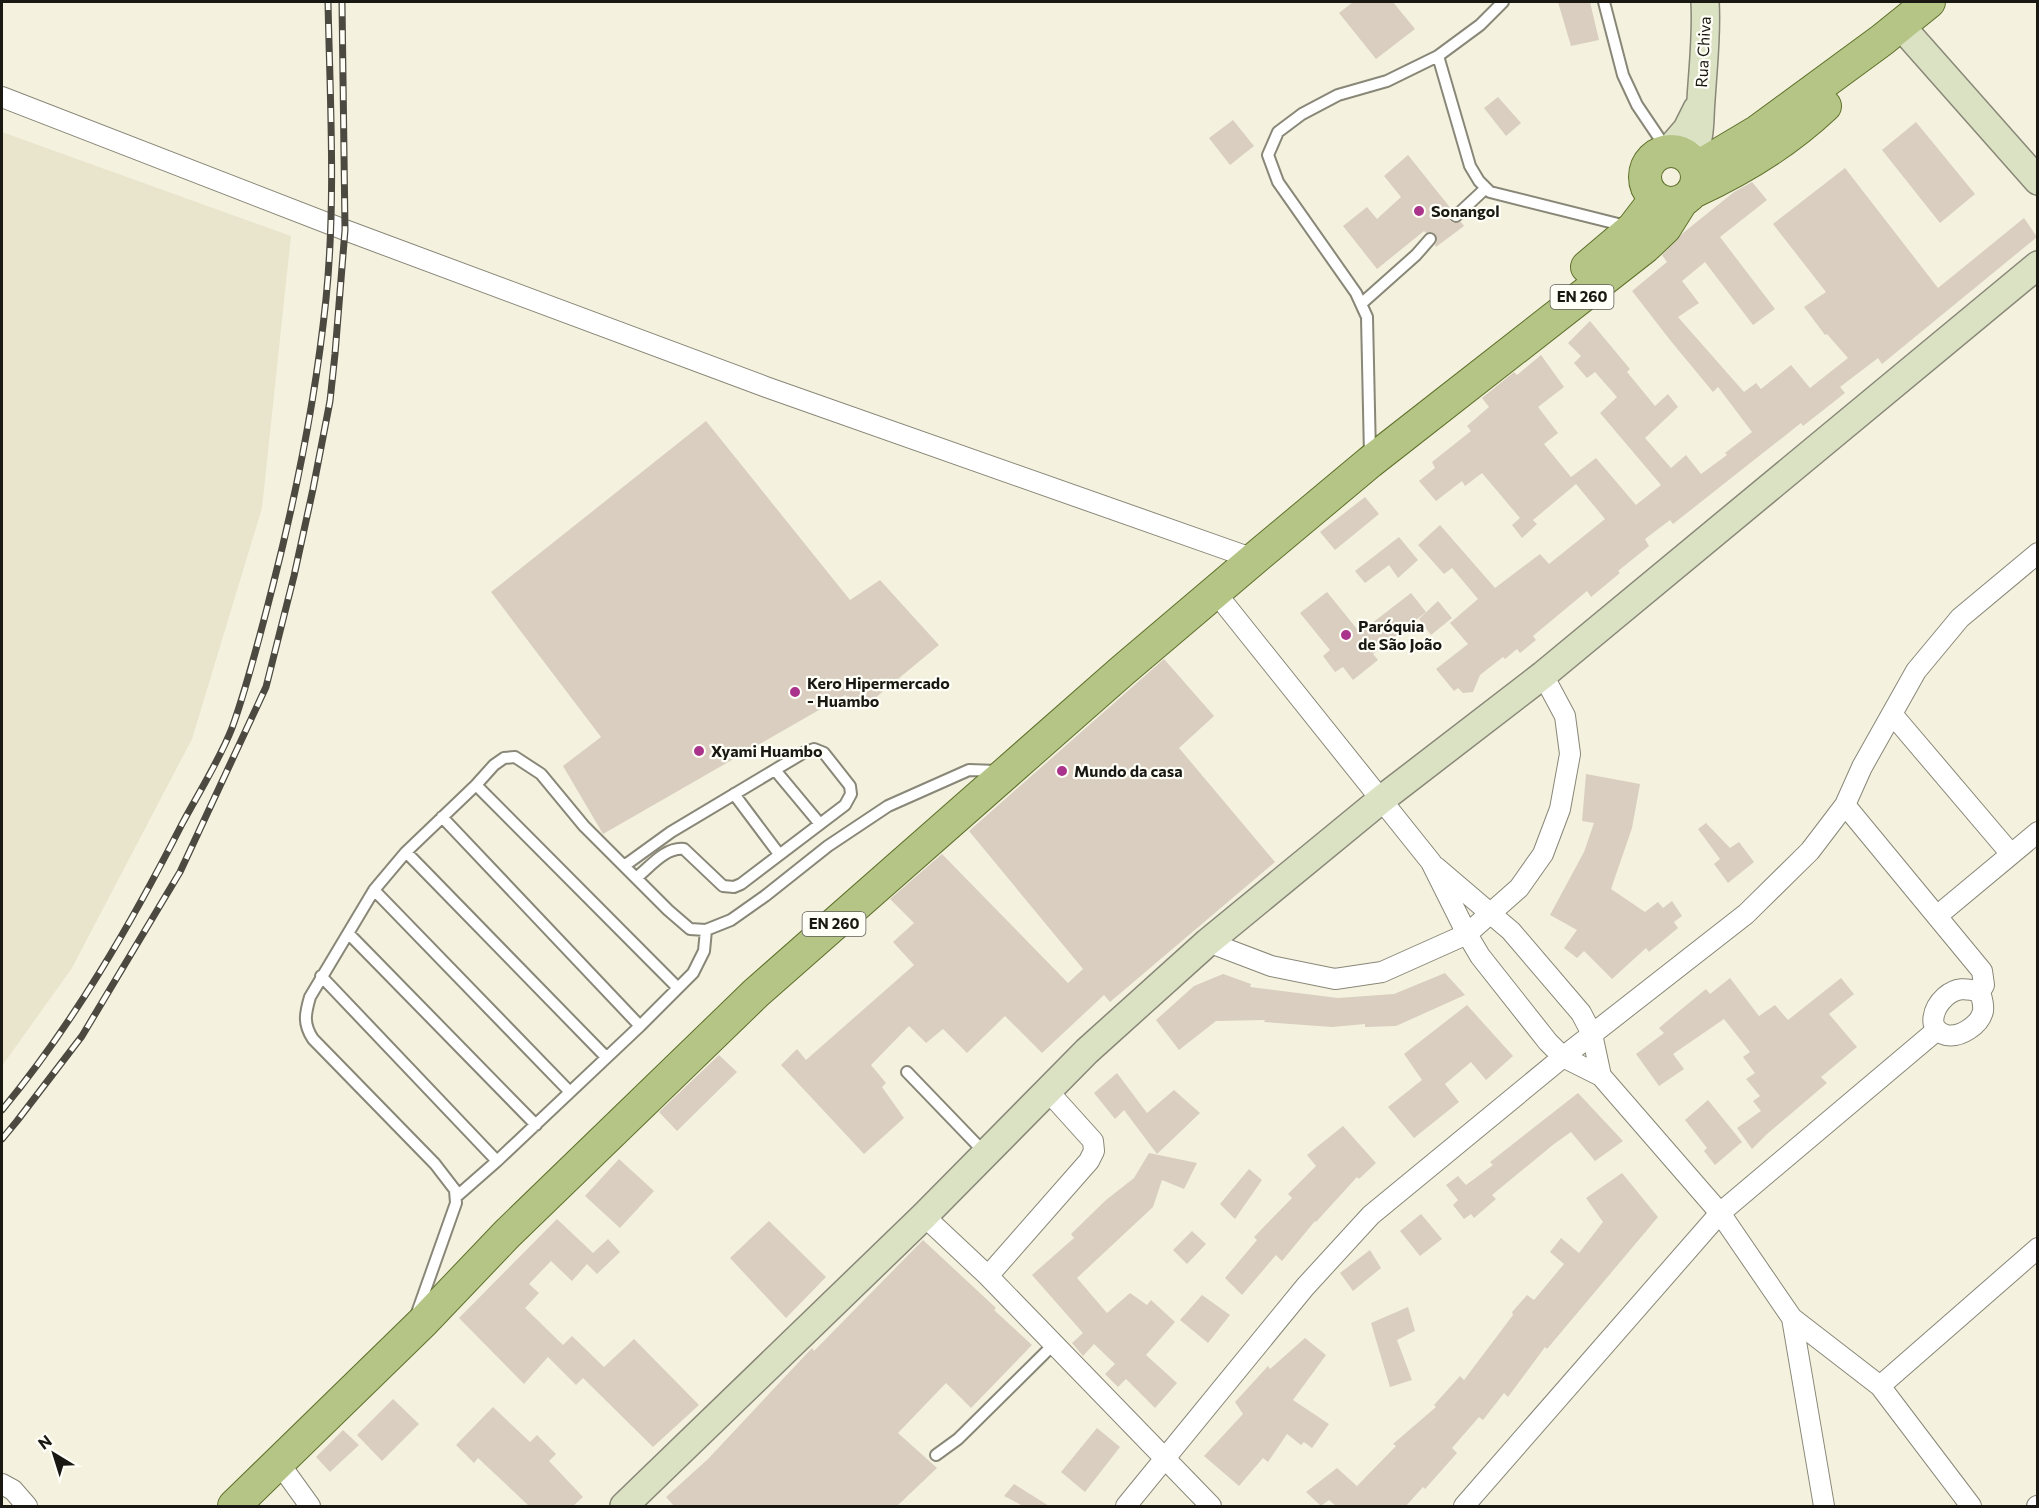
<svg xmlns="http://www.w3.org/2000/svg" width="2039" height="1508" viewBox="0 0 2039 1508" font-family="Commissioner,sans-serif">
	<style>
		.built { fill: #e9e5cc }
		.building { fill: #d9cebf }
		.lines { fill: none; stroke-linecap: round; stroke-linejoin: round }
		.lane-casing { stroke: #898777; stroke-width: 14 }
		.street-casing { stroke: #898777; stroke-width: 22 }
		.secondary-casing { stroke: #898777; stroke-width: 30 }
		.primary-casing { stroke: #5e7029; stroke-width: 34 }
		.lane { stroke: #fff; stroke-width: 10 }
		.street { stroke: #fff; stroke-width: 20 }
		.secondary { stroke: #dae2c3; stroke-width: 27 }
		.primary { stroke: #b5c586; stroke-width: 32 }
		.rail-casing { stroke: #4b4940; stroke-width: 7 }
		.rail { stroke: #fffef7; stroke-width: 4.5; stroke-dasharray: 14; stroke-linecap: butt }
		.poi-dot { fill: #aa348c; stroke: #fffef7; stroke-width: 2 }
		.labels { text-anchor: middle; stroke-width: 4.5; stroke-linejoin: round; paint-order: stroke }
		.shield { fill: #fffef7; stroke: #5e5d57; stroke-width: 1.5 }
		.shield-label { font-size: 15px; font-weight: bold; fill: #191812 }
		.street-label { font-size: 16px; fill: #191812; stroke: #fffef7 }
		.poi-label { font-size: 16px; font-weight: bold; fill: #191812; stroke: #fffef7; text-anchor: start }
	</style>
	<rect width="100%" height="100%" fill="#f4f1df"/>
	<path class="built" d="M2 132 291 236 262 508 192 739 72 968 2 1066Z"/>
	<path class="building" d="M1353 2H1393L1415 29 1376 59 1339 13Z
		M1558 2H1590L1599 40 1571 46Z
		M1498 97 1521 123 1506 136 1484 108Z
		M1233 120 1254 146 1230 165 1209 138Z
		M1916 122 1975 194 1940 223 1882 150Z
		M1408 155 1452 210 1449 214 1450 221 1454 223 1461 222 1464 226 1436 247 1435 245 1437 240 1435 234 1431 232 1426 233 1424 231 1377 269 1343 226 1367 207 1377 219 1401 197 1384 176Z
		M1845 168 1938 288 2024 218 2037 237 1882 364 1878 358 1840 387 1845 393 1803 426 1801 423 1673 524 1670 520 1645 539 1649 546 1618 571 1620 573 1591 597 1587 591 1533 636 1536 640 1520 653 1517 649 1505 659 1503 657 1480 675 1473 692 1463 693 1458 688 1454 691 1436 669 1468 644 1450 623 1478 599 1452 568 1444 574 1418 545 1440 525 1495 588 1540 554 1549 564 1605 519 1576 484 1533 520 1537 524 1522 538 1512 525 1520 518 1482 473 1465 486 1462 481 1436 501 1419 481 1435 468 1432 462 1471 431 1467 426 1489 407 1482 398 1514 372 1517 375 1541 355 1564 387 1538 407 1558 433 1544 444 1571 477 1596 458 1636 505 1661 485 1600 413 1617 397 1595 372 1587 378 1574 363 1581 356 1568 343 1590 321 1630 369 1627 372 1655 406 1668 394 1678 407 1645 438 1671 468 1686 455 1701 474 1727 455 1725 453 1752 432 1718 387 1713 392 1670 340 1632 291 1667 262 1662 255 1683 233 1734 192 1752 182 1767 200 1720 237 1775 309 1753 325 1705 262 1682 281 1699 303 1678 317 1744 392 1756 383 1761 389 1791 365 1810 388 1848 358 1827 334 1825 335 1804 307 1826 292 1773 224Z
		M706 421 850 600 880 580 939 645 863 708 845 695 603 834 563 766 601 737 491 592Z
		M1365 497 1379 514 1335 550 1320 532Z
		M1399 537 1418 560 1398 578 1389 565 1365 583 1355 571Z
		M1327 592 1357 629 1364 623 1367 627 1411 593 1426 612 1373 654 1378 660 1353 680 1343 667 1335 672 1323 656 1330 650 1300 613Z
		M1438 601 1452 618 1431 635 1419 619Z
		M1164 659 1214 716 1179 748 1275 862 1110 1002 1104 995 1042 1053 1005 1016 967 1053 943 1029 926 1043 909 1026 871 1065 886 1083 882 1087 904 1118 864 1154 781 1065 797 1049 806 1060 914 965 893 942 914 923 890 899 942 854 1068 983 1083 969 969 831Z
		M1586 774 1640 784 1632 828 1611 889 1645 912 1658 902 1663 908 1672 901 1682 916 1674 922 1678 928 1649 952 1646 948 1612 979 1584 951 1577 958 1564 948 1577 930 1550 915 1584 852 1594 823 1582 821Z
		M1706 823 1730 848 1739 842 1754 862 1728 883 1714 864 1720 859 1698 829Z
		M1445 973 1465 995 1396 1026 1365 1027V1024L1332 1027 1264 1022 1265 1020 1216 1021 1179 1050 1156 1020 1194 986 1223 974 1251 984 1250 987 1338 998 1394 994Z
		M1730 978 1759 1016 1775 1005 1788 1020 1841 978 1854 994 1829 1014 1857 1047 1821 1077 1827 1083 1767 1134 1752 1149 1737 1128 1761 1111 1753 1101 1760 1096 1746 1079 1755 1073 1743 1057 1750 1052 1724 1019 1673 1054 1684 1069 1659 1086 1636 1054 1664 1033 1659 1028 1678 1012 1706 989 1710 994Z
		M1467 1005 1513 1056 1486 1080 1471 1062 1445 1084 1459 1102 1414 1138 1388 1107 1422 1080 1404 1054Z
		M719 1055 737 1072 677 1131 659 1112Z
		M1117 1073 1147 1113 1174 1090 1200 1113 1157 1154 1124 1110 1115 1119 1094 1093Z
		M1578 1093 1623 1141 1595 1161 1571 1132 1554 1144 1492 1195 1496 1199 1474 1218 1471 1214 1464 1219 1453 1205 1458 1200 1446 1185 1458 1176 1466 1185 1493 1165 1490 1162Z
		M1708 1100 1742 1142 1715 1165 1704 1151 1707 1148 1685 1120Z
		M1343 1126 1376 1163 1359 1179 1357 1177 1316 1222 1315 1221 1282 1261 1276 1255 1242 1295 1225 1278 1257 1240 1254 1237 1292 1198 1288 1194 1316 1166 1307 1155Z
		M1149 1153 1197 1163 1184 1189 1162 1180 1153 1207 1077 1278 1107 1313 1130 1293 1147 1305 1151 1300 1175 1322 1146 1355 1177 1383 1155 1408 1126 1379 1118 1387 1105 1374 1115 1364 1094 1344 1083 1356 1072 1343 1083 1333 1032 1275 1074 1238 1071 1234 1106 1200 1134 1178Z
		M619 1159 654 1191 620 1228 585 1196Z
		M1249 1169 1262 1180 1235 1219 1220 1204Z
		M1622 1173 1658 1217 1547 1349 1545 1347 1508 1397 1504 1393 1483 1420 1479 1417 1452 1448 1457 1453 1425 1489 1423 1487 1406 1506H1336L1329 1500 1321 1506 1306 1492 1337 1468 1357 1486 1396 1446 1393 1444 1436 1407 1434 1405 1460 1376 1464 1380 1513 1315 1512 1312 1527 1295 1534 1300 1564 1264 1550 1252 1561 1238 1579 1253 1603 1222 1586 1198Z
		M1421 1214 1442 1239 1420 1256 1400 1231Z
		M557 1219 593 1253 608 1239 620 1252 597 1274 587 1264 572 1281 551 1261 529 1284 539 1293 525 1308 563 1345 572 1336 604 1367 634 1339 699 1405 653 1447 583 1378 576 1385 548 1357 524 1384 459 1318Z
		M769 1221 826 1277 786 1318 730 1258Z
		M1192 1231 1206 1244 1187 1264 1173 1250Z
		M923 1240 996 1308 994 1310 1032 1345 971 1408 946 1383 898 1433 937 1468 897 1506H674L666 1497 708 1459 812 1348 814 1351Z
		M1370 1250 1381 1268 1353 1291 1340 1273Z
		M1202 1295 1230 1315 1208 1343 1180 1320Z
		M1408 1307 1415 1331 1397 1340 1412 1380 1390 1387 1371 1323Z
		M1305 1338 1326 1355 1293 1400 1329 1424 1312 1448 1304 1442 1301 1445 1287 1434 1268 1462 1263 1458 1239 1486 1204 1456 1243 1414 1235 1402 1268 1366 1270 1369Z
		M393 1399 419 1424 382 1461 357 1435Z
		M493 1407 530 1442 537 1435 556 1454 549 1461 583 1497 573 1506H529L478 1458 474 1463 456 1445Z
		M1097 1428 1120 1447 1085 1492 1061 1472Z
		M343 1430 359 1445 330 1472 316 1457Z
		M1014 1484 1049 1506H1023L1004 1496Z"/>
	<g class="lines">
		<g class="lane-casing">
			<path id="lane" d="M1604 2 1623 75 1637 105 1668 151
				M1438 56 1470 166 1479 181 1490 192 1626 226
				M1456 216 1486 188
				M1361 304 1416 255 1430 239
				M1370 455 1367 317 1356 293 1278 182 1268 155 1278 132 1302 114 1338 95 1387 81 1438 56 1480 25 1503 2
				M775 770 820 824
				M476 785 678 988
				M734 794 779 854
				M442 817 640 1026
				M406 852 606 1057
				M624 866 671 832 803 753 814 749 824 753 850 786 851 794 845 805 741 884 734 887 723 886 684 849C665 847 650 867 636 878
				M374 890 569 1091
				M349 934 536 1125
				M321 976 497 1161
				M907 1072 985 1153
				M456 1197 497 1161 640 1026 693 973 704 951 706 930
				M417 1313 456 1203 455 1190 435 1164 313 1039C303 1024 305 1014 310 997L374 890 406 852 476 785 494 765 504 758 515 757 541 774 584 826 668 910 690 929 706 930 731 920 765 896 828 846 888 806 969 770 997 771
				M936 1455 958 1439 1054 1344"/>
		</g>
		<g class="street-casing">
			<path id="street" d="M2 97 345 230 766 387 1254 559
				M1215 592 1431 862 1467 934 1480 956 1548 1042 1563 1057 1601 1076 1720 1213 1792 1318 1880 1386 1971 1506
				M1892 714 2011 854
				M1845 805 1982 971 1984 985 1980 992C1982 999 1984 1004 1983 1011 1980 1025 1960 1038 1946 1035 1925 1029 1934 1007 1945 997 1956 987 1966 988 1980 992
				M1436 867 1511 931 1581 1013 1592 1034 1601 1076
				M1937 916 2038 832
				M1208 942 1271 966 1335 979 1382 972 1467 934 1519 888 1543 854 1560 809 1570 754 1565 716 1543 675
				M924 1216 988 1276 1211 1506
				M988 1276 1089 1161 1094 1151 1093 1141 1047 1090
				M1792 1318 1824 1506
				M1880 1386 2038 1248
				M279 1463 310 1506
				M2 1484 13 1490 27 1506
				M1126 1506 1305 1287 1371 1215 1563 1057 1746 914 1810 851 1845 805 1862 767 1916 671 1960 618 2038 553
				M1464 1506 1720 1213 1937 1030
				M2037 1506H2038"/>
		</g>
		<g class="secondary-casing">
			<path id="secondary" d="M1900 25 2038 181
				M1668 151 1687 129 1697 109
				M1690 158C1702 139 1699 121 1701 100 1703 66 1707 35 1705 2
				M624 1506 924 1216 1087 1051 1208 942 1382 799 1543 675 2038 265"/>
		</g>
		<g class="primary-casing">
			<path id="primary" d="M1645 177a26 26 0 1 1 52 0a26 26 0 1 1-52 0Z
				M1696 168 1758 131 1882 40 1929 2
				M1693 192C1741 170 1787 142 1825 106
				M1587 267 1633 228 1656 198
				M234 1506 424 1321 507 1234 756 993 1122 671 1254 559 1370 462 1645 247 1665 228 1682 201"/>
		</g>
		<use href="#lane" class="lane"/>
		<use href="#street" class="street"/>
		<use href="#secondary" class="secondary"/>
		<use href="#primary" class="primary"/>
		<g class="rail-casing">
			<path id="rail" d="M2 1110C74 1023 131 924 182 824 198 794 220 759 232 728 248 684 261 631 273 585 297 491 316 396 326 299 336 201 330 100 328 2
				M2 1139 17 1121 82 1036 180 872 266 687 294 576 313 489 330 401 335 354 345 230 342 2"/>
		</g>
		<use href="#rail" class="rail"/>
	</g>
	<g class="poi-dot">
		<circle cx="1419" cy="211" r="6"/>
		<circle cx="1346" cy="635" r="6"/>
		<circle cx="795" cy="692" r="6"/>
		<circle cx="699" cy="751" r="6"/>
		<circle cx="1062" cy="771" r="6"/>
	</g>
	<g class="labels">
		<g class="shield">
			<rect x="1550.5" y="285" width="63" height="24" rx="4.5"/>
			<rect x="802.5" y="912" width="63" height="24" rx="4.5"/>
		</g>
		<g class="shield-label">
			<text x="1582" y="302">EN 260</text>
			<text x="834" y="929">EN 260</text>
		</g>
		<g class="street-label">
			<text transform="translate(1703 52) rotate(-87)" y="6">Rua Chiva</text>
		</g>
		<g class="poi-label">
			<text x="1431" y="217">Sonangol</text>
			<text x="1358" y="632">Paróquia<tspan x="1358" dy="18">de São João</tspan></text>
			<text x="807" y="689">Kero Hipermercado<tspan x="807" dy="18">- Huambo</tspan></text>
			<text x="711" y="757">Xyami Huambo</text>
			<text x="1074" y="777">Mundo da casa</text>
		</g>
	</g>
	<rect width="2039" height="1508" fill="none" stroke="#191812" stroke-width="6"/>
	<g transform="translate(54 1454) rotate(322)" stroke="#fffef7" stroke-width="4.5" paint-order="stroke">
	<path d="M0-4.5L10 22L0 15L-10 22Z" fill="#191812"/>
	<text y="-9" font-size="16" font-weight="bold" text-anchor="middle" fill="#191812">N</text>
	</g>
</svg>
